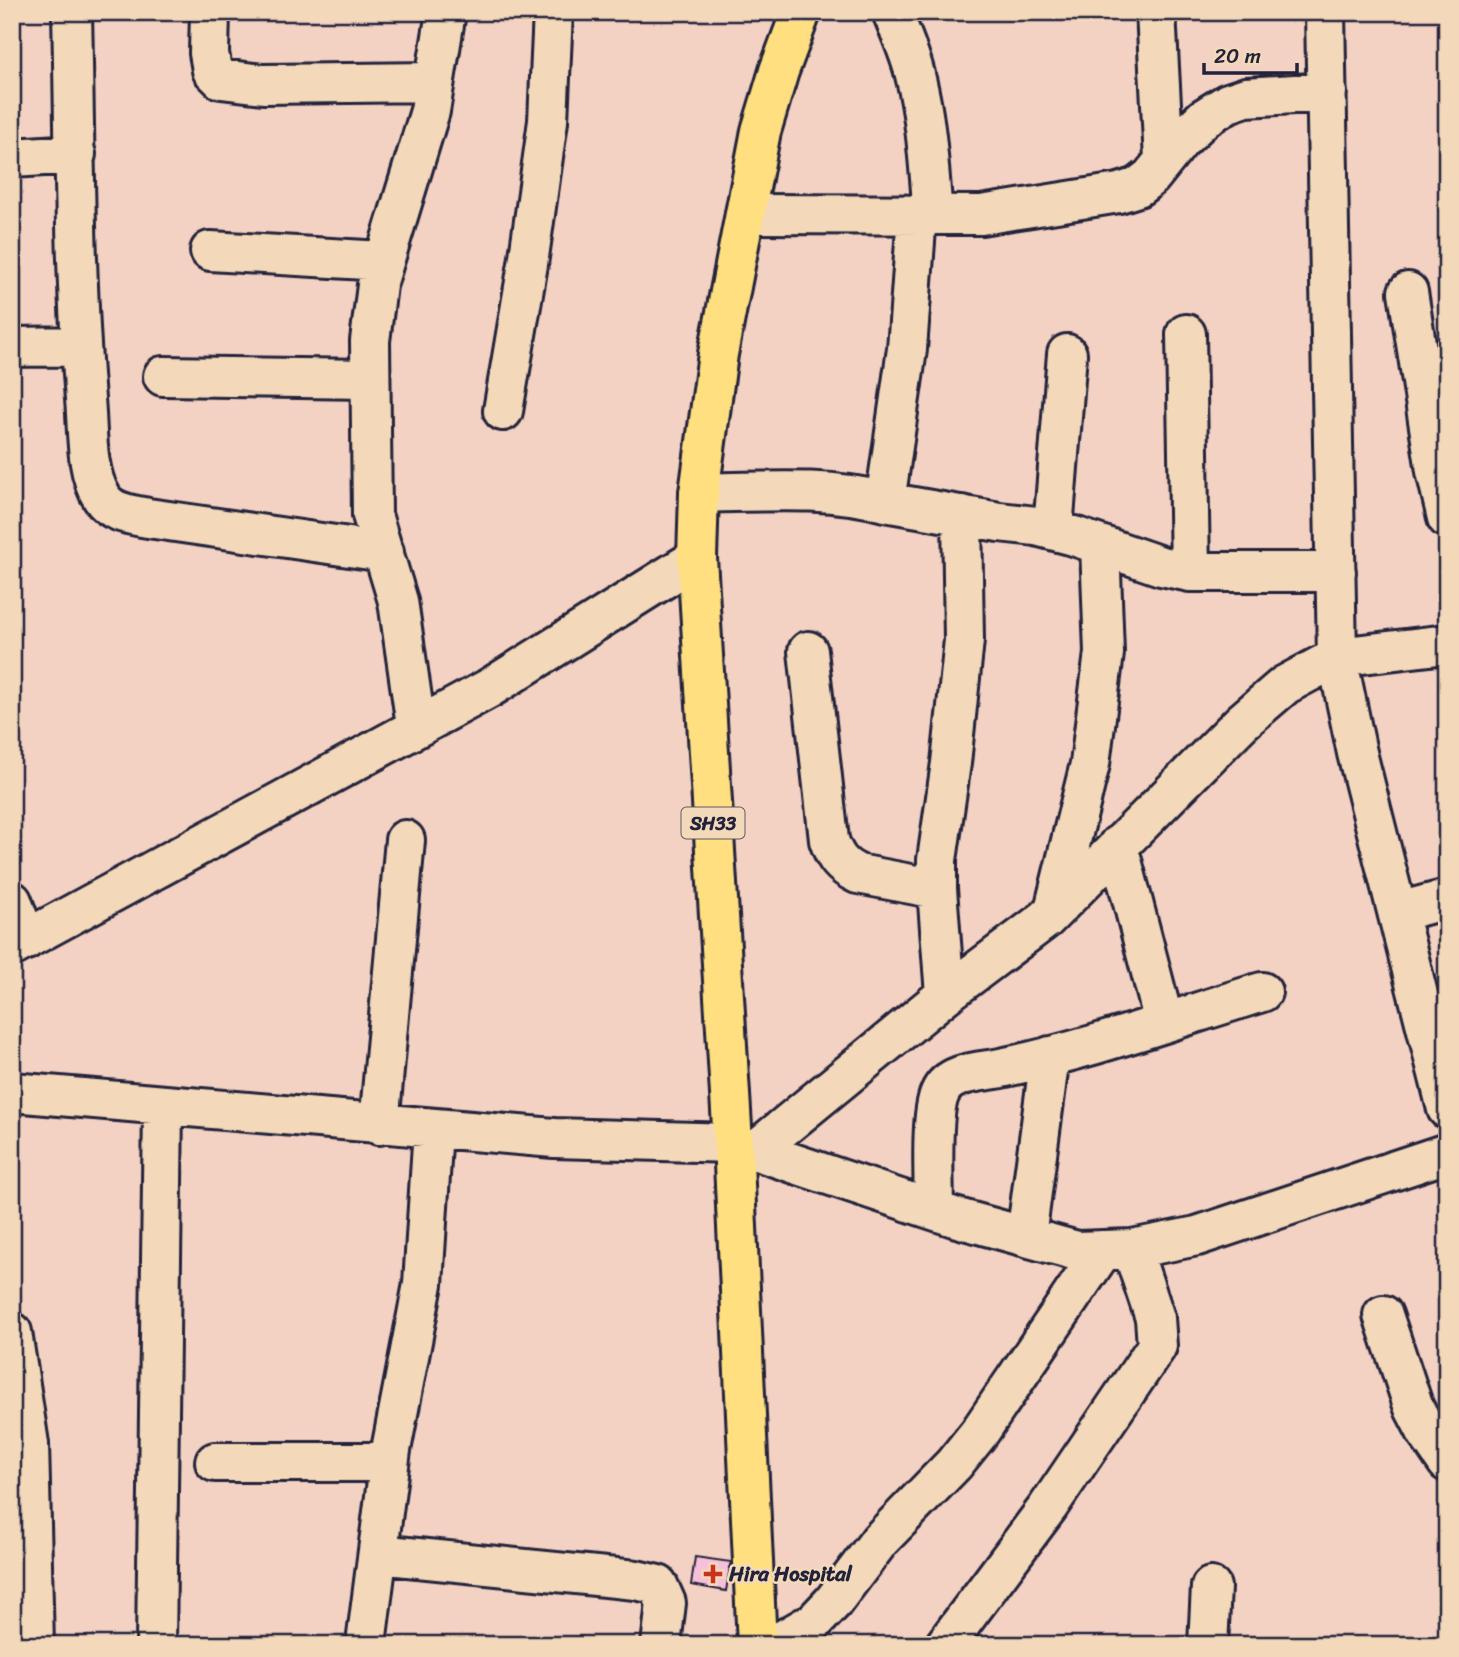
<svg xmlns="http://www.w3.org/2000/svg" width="1459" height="1657" viewBox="0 0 1459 1657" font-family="Sriracha,sans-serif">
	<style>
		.building { fill: #f6c0d9; stroke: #22223b; stroke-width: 2 }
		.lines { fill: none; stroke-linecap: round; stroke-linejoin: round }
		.minor-casing { stroke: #22223b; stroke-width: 44 }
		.major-casing { stroke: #22223b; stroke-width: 44 }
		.minor { stroke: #f3d9ba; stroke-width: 38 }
		.major { stroke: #ffdf80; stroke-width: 38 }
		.poi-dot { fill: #c8321e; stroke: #f3d9ba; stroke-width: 2.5 }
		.labels { text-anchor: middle; stroke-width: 5; stroke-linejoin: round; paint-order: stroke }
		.shield { fill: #f3d9ba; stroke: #615961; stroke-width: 2 }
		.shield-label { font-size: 19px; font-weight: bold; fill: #22223b }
		.poi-label { font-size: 21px; font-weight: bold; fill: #22223b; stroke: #f3d9ba; text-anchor: start }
	</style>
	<rect width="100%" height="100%" fill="#f4d2c3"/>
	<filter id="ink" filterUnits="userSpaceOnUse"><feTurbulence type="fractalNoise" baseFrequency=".0143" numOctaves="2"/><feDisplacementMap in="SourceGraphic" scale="14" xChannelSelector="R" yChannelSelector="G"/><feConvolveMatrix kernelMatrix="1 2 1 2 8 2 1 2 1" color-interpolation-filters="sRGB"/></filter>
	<g filter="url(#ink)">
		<path class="building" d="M695 1557 731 1562 726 1591 691 1585Z"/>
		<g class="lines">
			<g class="minor-casing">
				<path id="minor" d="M72 12C75 141 74 271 85 399 88 431 85 470 102 498 111 513 132 515 148 518L384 552
					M210 12 209 53 212 70 221 79 263 84 434 82
					M892 12C901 34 911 56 916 79 927 123 929 170 933 215
					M1156 12 1164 160
					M1325 12 1337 657 1357 753 1447 1109
					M12 158 76 154
					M745 214 981 215 1119 193 1138 187 1151 177 1180 141 1204 118 1228 103 1246 97 1327 92
					M210 251 383 261
					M1408 292 1436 471 1447 518
					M1186 334 1190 572
					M12 347 81 346
					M163 376 370 379
					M503 411 528 264 548 121 553 12
					M699 493C762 492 825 486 885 502L999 522 1036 526 1074 536 1161 566 1190 572H1336
					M885 502 907 349 917 215
					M1053 530 1067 354
					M808 651 829 840C835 858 841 866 858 874L937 889
					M416 726 398 601 372 515 370 341 377 285 430 111 446 12
					M1118 845 1164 1022
					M12 901 26 940
					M1054 910 1090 764 1104 653 1100 545
					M1398 912 1447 899
					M12 947 488 689 697 558
					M945 995 937 889V860L951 763 964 640 962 515
					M12 1092 554 1138 733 1143 954 1217 1077 1251 1132 1249 1197 1236 1447 1153
					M379 1125 405 840
					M756 1150 945 995 1046 919 1242 722 1285 685 1337 657 1447 644
					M934 1210C934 1184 930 1114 940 1093 948 1073 977 1072 996 1069 1086 1051 1174 1019 1262 992
					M1026 1237 1050 1056
					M1383 1315 1414 1408 1427 1433 1447 1462
					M12 1332 29 1444 34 1645
					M215 1462H389
					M378 1554 636 1580 658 1585 666 1603 661 1645
					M367 1636 391 1450 423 1284 433 1129
					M156 1645 163 1106
					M774 1645 814 1622 833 1602 880 1540 954 1464 979 1433 1103 1250
					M945 1645 1048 1507 1157 1346 1155 1318 1132 1249
					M1208 1645 1211 1587"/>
			</g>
			<g class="major-casing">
				<path id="major" d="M757 1645 733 1143 697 558 699 493 718 354 761 131 779 71 801 12"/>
			</g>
			<use href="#minor" class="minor"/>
			<use href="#major" class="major"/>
		</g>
	</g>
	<path class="poi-dot" d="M709.5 1563.5h7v7h7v7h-7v7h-7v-7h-7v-7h7z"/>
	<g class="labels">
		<rect class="shield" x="681.5" y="807.5" width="63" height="31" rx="5"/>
		<g class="shield-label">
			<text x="713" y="830">SH33</text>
		</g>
		<g class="poi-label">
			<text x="729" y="1581">Hira Hospital</text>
		</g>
	</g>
	<rect width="1459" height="1657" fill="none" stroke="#f3d9ba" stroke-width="42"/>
	<rect x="21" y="21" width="1417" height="1615" fill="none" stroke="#22223b" stroke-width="2.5" filter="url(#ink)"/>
	<path d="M1204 63v10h93v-10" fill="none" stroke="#22223b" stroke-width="3.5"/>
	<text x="1214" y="63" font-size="21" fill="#22223b" stroke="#f3d9ba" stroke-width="5" paint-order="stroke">20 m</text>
</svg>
